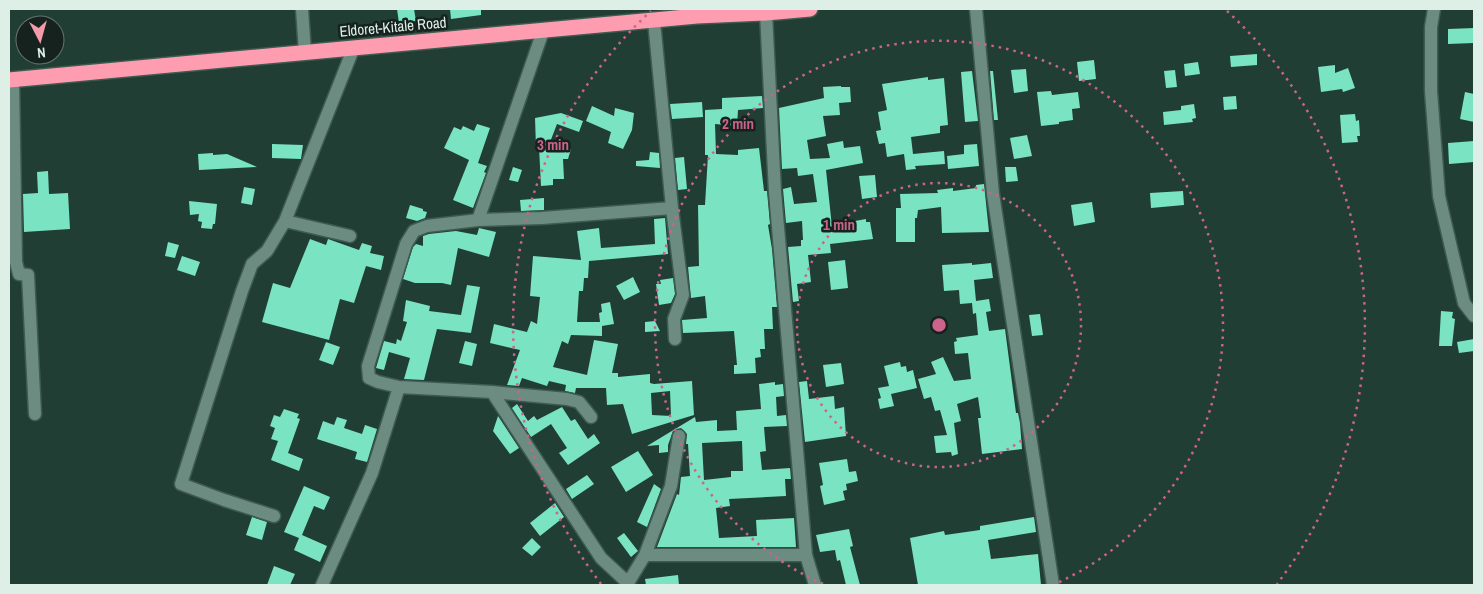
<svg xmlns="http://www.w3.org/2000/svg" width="1483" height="594" viewBox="0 0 1483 594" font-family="'Archivo Narrow',sans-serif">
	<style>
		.building { fill: #7ae3c1; fill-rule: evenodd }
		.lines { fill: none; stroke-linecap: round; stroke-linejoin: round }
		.minor-casing { stroke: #3e5a51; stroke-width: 15 }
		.highway-casing { stroke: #3e5a51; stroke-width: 18 }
		.minor { stroke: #6c8c81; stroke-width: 12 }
		.highway { stroke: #fd9daf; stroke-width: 15 }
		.ring { fill: none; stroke: #cc638c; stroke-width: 2.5; stroke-dasharray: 2.5 5 }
		.labels { text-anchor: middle; stroke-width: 5; stroke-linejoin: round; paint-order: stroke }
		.street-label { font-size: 15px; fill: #deefe8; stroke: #15221d }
		.centre { fill: #cc638c; stroke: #15221d; stroke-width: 2.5 }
		.ring-label { font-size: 15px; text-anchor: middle; font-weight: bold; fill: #cc638c; stroke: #15221d; stroke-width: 5; stroke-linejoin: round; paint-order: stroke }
	</style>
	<rect width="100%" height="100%" fill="#213e34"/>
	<path class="building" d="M397 9H414L416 21 399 23Z
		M450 9H481V15L451 19Z
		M1474 28V43L1448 44V29Z
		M1257 54V65L1231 67 1230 56Z
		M1094 60 1096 79 1079 81 1077 62Z
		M1198 62 1200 74 1185 76 1184 64Z
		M1335 65V73L1348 68 1355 88 1343 92 1342 89 1321 92 1318 67Z
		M1026 69 1028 91 1014 93 1011 70Z
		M1175 70 1177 87 1166 88 1164 71Z
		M972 71 978 121 965 122 961 72Z
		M990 71H993L998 120H994Z
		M928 77V80L944 78 948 125 940 126V133L911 137 913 154 944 151 945 164 915 166 916 169 906 170 904 154 887 157 885 143 879 144 876 131 881 130 878 112 887 110 882 84Z
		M841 86V87H850L851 102 839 103 840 115 823 116 826 136 807 140 810 159 830 158 827 144 843 141 844 148 860 146 863 163 826 170 832 227 851 224V222L855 221 866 219V222H870L873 239 830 244 831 253 808 255 811 282 797 284 799 301 793 302 788 247 801 246V240H803L802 221 786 223 783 189 791 187 794 204 817 202 813 174 798 176 797 168 782 169 779 108 824 98 823 87Z
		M1051 91 1052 95 1078 92 1080 108 1072 109 1073 120 1059 122V124L1041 126 1037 92Z
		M1465 92 1474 94V122L1460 119Z
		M762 96 763 108 738 110 737 126 715 124 716 154 738 155V150L759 148 764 191H767L770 224 768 225 772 249 777 307H772L773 329H764L765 349H760L761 357 755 358 756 373 734 374V365H737L734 331 683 333 682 320 707 318 705 296 691 298 688 267 699 266 698 205H705L708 155H705V110L722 109V98Z
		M1236 96 1237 109 1224 110 1223 97Z
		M702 102 703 117 672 119 670 104Z
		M1194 104 1196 118 1192 119 1193 122 1164 125 1163 112 1181 110V106Z
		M592 106 614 116 615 108 634 113 632 130 623 149 608 143 611 132 586 121Z
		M561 113 583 121 579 132 557 124 547 150 571 149 568 159H563L564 179H553V185L541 186 539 147H536L535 118Z
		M1355 114 1356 121 1359 120 1360 136H1357L1358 142 1342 143 1340 115Z
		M477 124 490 128 478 163 487 166 484 172 486 173 473 208 453 200 469 160 444 148 454 127 461 130 463 126 474 131Z
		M1027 135 1032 156 1014 159 1010 138Z
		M1474 141V162L1449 164 1448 143Z
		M272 144 303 145 301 159 272 158Z
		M977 144 979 166 948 169 947 156 964 154V145Z
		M650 152 659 153 660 168 636 166V161L649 160Z
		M213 153V155L227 154 257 167 199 170 198 154Z
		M684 157 687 189 678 190 675 158Z
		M513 167 522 170 518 182 509 180Z
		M1005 167H1016L1018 181 1006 182Z
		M48 171 49 194 68 193 70 229 24 232 23 194 38 193 37 172Z
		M875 175 877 197 862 199 859 176Z
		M984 184 989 232 942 233 941 207 918 210 917 218H915V242H896V208H901L900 194 938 193 937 190 953 188V191L976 188V185Z
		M244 187 255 189 252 205 241 203Z
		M1183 191 1184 205 1151 208 1150 193Z
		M544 198V210L521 211 520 200Z
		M189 201 217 204 215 224H213L212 229 201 228 202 222 198 221 199 214 190 215Z
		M1092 202 1095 222 1074 226 1071 205Z
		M410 205 423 209V211L427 212 425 218 417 221 406 218Z
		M665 218 668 254 589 261 588 278H584L583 291H579L577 322H600L599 313 602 312 601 304 610 302 614 324 602 326V336L571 335 568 344 562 341 553 367 587 375 594 340 618 344 612 373H618V377L650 374V383L654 384 692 381 694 415 632 434 623 404 607 405 606 388H576L575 393 565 391 566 385 549 381 547 386 522 378 519 386 507 385 520 350 490 343 494 324 527 332 531 321 537 324 540 297 530 296 533 256 581 260 577 231 599 228 601 248 655 244 654 219ZM670 391 671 416 652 415 651 393Z
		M479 228 496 232 489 257 458 248 451 285 442 283H415L403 279 413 247 416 244 423 246V236L429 234 456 231 477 235Z
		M310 239 326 245 328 239 359 250 362 243 372 246 370 253 384 256 381 270 366 266 354 303 340 299 329 340 262 322 273 283 290 288Z
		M168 242 179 245 175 258 165 256Z
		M182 256 200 262 195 276 177 270Z
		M845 260 848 288 831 290 828 262Z
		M972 263V265L991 263 993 278 974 280 976 301 989 299 991 311 986 312 989 331 1005 329 1016 413H1018L1020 423 1022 449 982 454 978 418H981L978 397 957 404 961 421 954 423 958 454 952 456 951 452 936 453 934 436 947 435 940 410 935 411 931 397 924 399 918 379 936 374 931 362 943 357 954 381 971 379 968 353 955 354 954 342 957 341 956 338 978 335 976 313 973 314 972 303 960 304 959 290 944 291 942 265Z
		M633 277 640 292 624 300 616 286Z
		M673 278 675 294 671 303 659 305 656 284H661L660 280Z
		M467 285 480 287 471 333 437 329 424 380 404 379 410 358 389 352 384 370 376 368 384 341 396 344 397 339 401 341 407 322 403 321 406 300 430 306 429 311 461 315Z
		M1441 311 1453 312 1452 318 1455 319 1452 346H1439Z
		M1040 314 1043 335 1032 336 1029 315Z
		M655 321 660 331 645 332V322Z
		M1474 339V351L1459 353 1457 342Z
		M465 341 477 344 472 366 459 363Z
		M326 342 340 347 333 365 319 360Z
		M900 362 901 367 906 366 907 372 913 370 917 388 891 394 894 406 880 409 878 399 881 398 878 388 889 386 884 366Z
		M841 363 844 384 826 387 823 365Z
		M807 381 809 399 834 396 835 409 844 407 846 436 805 442 799 382Z
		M775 382V385L783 384 784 396 776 397 777 416 786 415 787 426 764 427 766 451 760 452 762 470 790 468 791 479H785L786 496 729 499 730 506 716 508 719 538 757 536 756 520 794 518 796 547H657L677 494 679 495 681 477 690 476 688 444H686L687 434 681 428 673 431 668 445V452L659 453V445L647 446 695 417 696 422 717 420V431L737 430 736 411 761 409 759 384ZM742 441 743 471H731V477L704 480 702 443Z
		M517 404 528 421 534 416 537 420 562 407 571 421 575 419 588 439 594 434 600 443 568 465 559 453 567 448 551 424 531 437 512 408Z
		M284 409 299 414 297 418 300 419 288 453 303 459 299 471 271 460 278 441 271 439 275 428 270 426 274 415 280 417Z
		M498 416 519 448 510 454 493 431Z
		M337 417 347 420 344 428 362 434 365 425 377 429 367 462 355 459 357 452 317 439 323 421 334 425Z
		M638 451 653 475 626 492 611 467Z
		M847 459 849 472 856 471 858 481 846 484 847 490 843 491 845 500 824 505 820 486 823 485 819 463Z
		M587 475 594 484 572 499 566 489Z
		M654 484 661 489 647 527 637 522Z
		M304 486 330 497 324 510 314 506 302 535 327 546 320 562 294 550 299 538 284 532Z
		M555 503 564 517 540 536 530 523Z
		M252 517 267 522 262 540 246 535Z
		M1034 517 1036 532 988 540 991 559 1038 554 1041 585H918L910 538 944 531 945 535 980 530V526Z
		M849 529 853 546 850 547 860 585H846L840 560 837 561 835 550 820 552 816 535Z
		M624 533 638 551 631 557 617 538Z
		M532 538 541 547 532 556 522 548Z
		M274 566 295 574 290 585H267Z
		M678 575 679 585H646L645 579Z"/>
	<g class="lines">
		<g class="minor-casing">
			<path id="minor" d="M302 9 305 53
				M976 9 993 194 1053 585
				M1434 9 1431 27V91L1439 196 1464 303 1474 316
				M766 13 775 192 806 555 815 585
				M654 21 672 208 683 295 674 319 675 339
				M13 80 16 262 19 274 28 275 35 414
				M478 220 543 31
				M285 221 350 236
				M492 392 601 558 628 583 627 585
				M591 417 579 402 567 399 492 392 399 387 378 382 369 378 368 366 406 244 414 231 427 226 478 220 542 218 672 208
				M274 516 224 500 181 484 242 291 252 264 267 251 285 221 354 47
				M645 555 671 486 679 436
				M628 583 645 555H806
				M322 585 372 473 399 387"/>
		</g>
		<g class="highway-casing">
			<path id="highway" d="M9 80 697 16 766 13 810 9"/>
		</g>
		<use href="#minor" class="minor"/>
		<use href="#highway" class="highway"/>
	</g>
	<g class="ring">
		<circle cx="939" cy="325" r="142"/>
		<path d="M823 584A284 284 0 1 1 1055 584"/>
		<path d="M601 584A426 426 0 0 1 651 11M1227 11A426 426 0 0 1 1277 584"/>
	</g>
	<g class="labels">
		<g class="street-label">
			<text transform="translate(393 27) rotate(-5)" y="5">Eldoret-Kitale Road</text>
		</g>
	</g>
	<circle cx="939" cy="325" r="8" class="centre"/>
	<g class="ring-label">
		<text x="738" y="129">2 min</text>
		<text x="553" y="150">3 min</text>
		<text x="839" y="230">1 min</text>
	</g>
	<rect width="1483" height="594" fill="none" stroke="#deefe8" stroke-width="20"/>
	<g transform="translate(40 40) rotate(174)"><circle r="24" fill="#15221d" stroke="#65746e"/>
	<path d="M0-4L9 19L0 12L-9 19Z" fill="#f39aab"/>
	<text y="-8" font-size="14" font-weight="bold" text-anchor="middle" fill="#deefe8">N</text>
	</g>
</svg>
